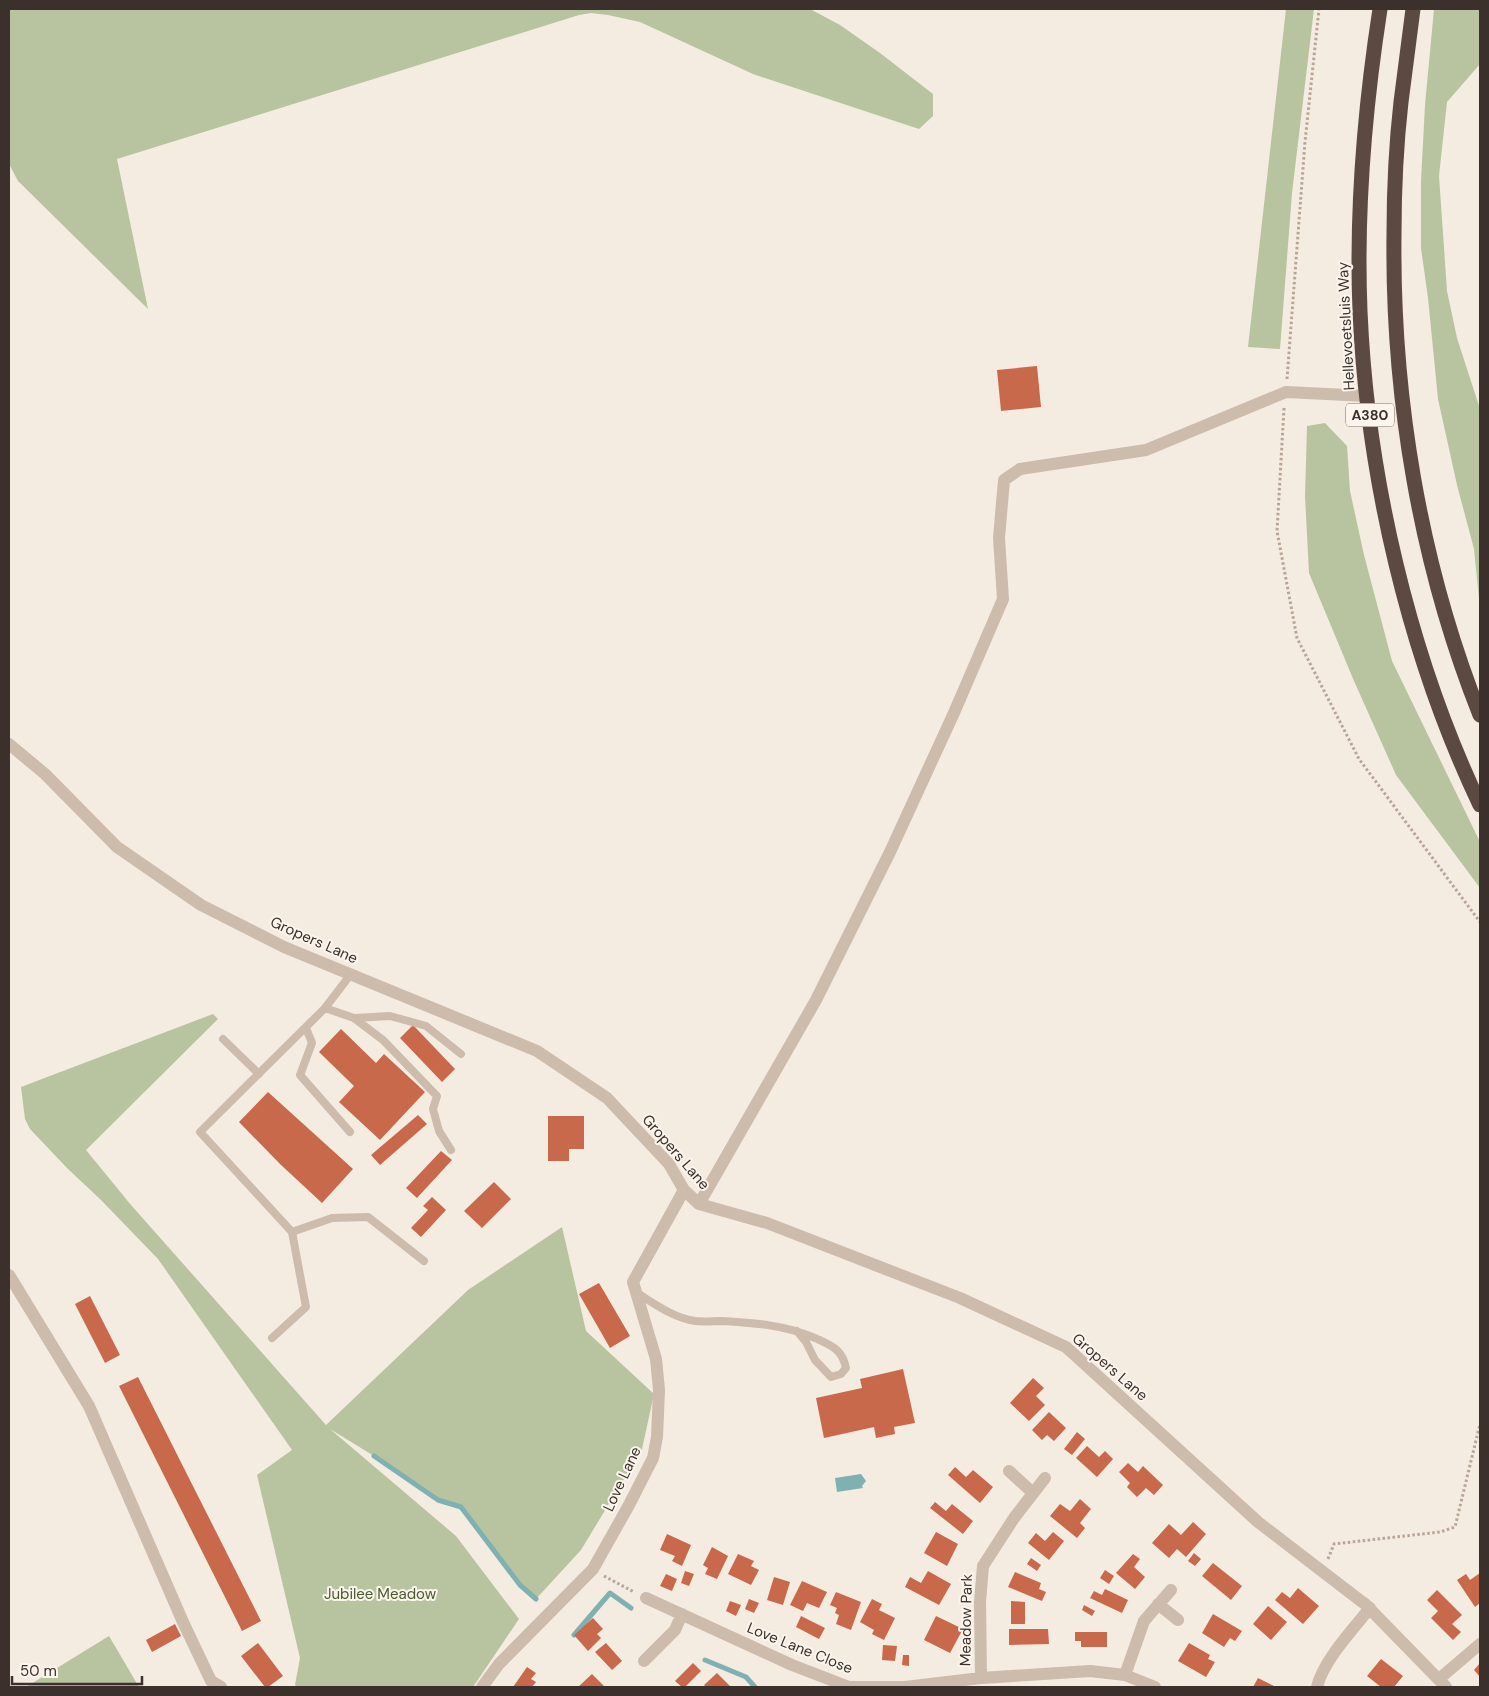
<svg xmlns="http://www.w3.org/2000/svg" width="1489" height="1696" viewBox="0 0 1489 1696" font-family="'DM Sans',sans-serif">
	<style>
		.green { fill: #b8c4a0 }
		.water { fill: #7fb0b2 }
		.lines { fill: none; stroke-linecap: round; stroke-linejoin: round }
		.stream { stroke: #7fb0b2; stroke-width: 5 }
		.building { fill: #c8694b }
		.path { stroke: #b9a596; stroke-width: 3; stroke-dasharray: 2.5 2.5; stroke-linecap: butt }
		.lane { stroke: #cdbbac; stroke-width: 8 }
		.street { stroke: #cdbbac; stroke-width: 12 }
		.highway { stroke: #5c4a42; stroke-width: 15 }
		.labels { text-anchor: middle; stroke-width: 4; stroke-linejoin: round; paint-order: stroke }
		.shield { fill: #fbf5ee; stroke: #756b66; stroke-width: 1 }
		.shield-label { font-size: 14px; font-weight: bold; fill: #3b302b }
		.street-label { font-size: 15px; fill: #3b302b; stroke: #fbf5ee }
		.park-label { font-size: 15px; fill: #4a5a2e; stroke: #fbf5ee }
	</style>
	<rect width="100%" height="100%" fill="#f4ebe1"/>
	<path class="green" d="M9 9H810L840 25 880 53 933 94V116L919 129 753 74 640 22 608 15 591 13 579 15 117 159 148 309 18 181 9 164Z
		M1286 9H1314L1292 193 1280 349 1248 347Z
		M1434 9H1480V64L1447 102 1439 176 1447 291 1457 338 1480 409V608L1474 549 1457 485 1438 399 1428 298 1421 248V181L1425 105Z
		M1325 423 1347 446 1350 491 1364 555 1392 661 1480 842V888L1396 775 1354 681 1309 573 1305 496 1307 426Z
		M213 1014 218 1019 86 1150 131 1205 326 1425 468 1290 562 1227 586 1331 654 1394 642 1449 581 1550 536 1599 520 1585 461 1507 438 1500 374 1456 330 1429 456 1536 519 1619 473 1687H297L295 1685 300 1658 257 1475 292 1450 158 1259 101 1200 67 1168 30 1129 25 1119 21 1087Z
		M109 1636 139 1687H26Z"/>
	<path class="water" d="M861 1474 866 1481 862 1486 863 1488 837 1492 835 1478Z"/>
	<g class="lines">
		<path class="stream" d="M374 1456 438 1500 461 1507 520 1585 536 1599
			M574 1635 610 1593 631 1608
			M705 1660 746 1677 755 1687"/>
	</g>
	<path class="building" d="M1037 366 1041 407 1001 411 997 370Z
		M413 1025 455 1069 442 1082 400 1038Z
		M341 1029 376 1063 384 1054 425 1092 380 1140 339 1102 354 1086 319 1052Z
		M268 1092 353 1169 322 1203 280 1164 239 1122Z
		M418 1115 427 1124 380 1165 371 1155Z
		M548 1116H584V1149H569V1161H548Z
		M441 1151 452 1160 417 1198 406 1188Z
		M494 1182 511 1199 482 1228 464 1211Z
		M432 1197 446 1210 421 1237 411 1228 428 1210 423 1206Z
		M599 1283 630 1336 610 1348 579 1294Z
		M90 1296 120 1355 105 1363 75 1304Z
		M903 1369 915 1423 894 1427 895 1434 876 1438 874 1427 824 1438 816 1398 862 1388 860 1379Z
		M138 1377 261 1621 242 1631 119 1386Z
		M1033 1378 1044 1388 1036 1396 1045 1405 1029 1421 1010 1403Z
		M1049 1412 1066 1428 1054 1441 1047 1435 1042 1440 1032 1430Z
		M1077 1432 1085 1439 1072 1455 1064 1449Z
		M1087 1446 1099 1457 1105 1451 1113 1459 1097 1477 1076 1458Z
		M1128 1463 1138 1472 1143 1466 1163 1485 1154 1495 1146 1488 1137 1497 1127 1487 1130 1483 1119 1472Z
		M955 1467 966 1477 973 1470 993 1487 980 1503 948 1475Z
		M1080 1499 1091 1509 1080 1523 1085 1528 1077 1538 1050 1516 1060 1504 1070 1511Z
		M935 1502 946 1511 952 1504 973 1521 963 1534 930 1508Z
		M1193 1522 1206 1534 1186 1557 1177 1549 1169 1558 1152 1543 1169 1524 1181 1535Z
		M936 1532 958 1544 947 1566 924 1553Z
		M1053 1532 1064 1541 1049 1560 1028 1543 1036 1533 1045 1541Z
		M667 1534 691 1545 682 1566 672 1561 675 1556 660 1550Z
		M712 1547 728 1556 717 1579 705 1574 708 1568 703 1565Z
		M1194 1553 1201 1559 1195 1566 1188 1561Z
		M738 1554 754 1561 751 1566 759 1570 751 1585 728 1574Z
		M1133 1554 1140 1559 1134 1567 1145 1577 1135 1589 1116 1573Z
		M1031 1558 1041 1565 1037 1571 1027 1564Z
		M1213 1563 1242 1586 1231 1600 1202 1576Z
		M1105 1570 1114 1576 1109 1584 1100 1578Z
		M685 1571 694 1574 689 1586 681 1583Z
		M928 1571 951 1584 939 1605 905 1587 910 1577 921 1583Z
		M1015 1572 1041 1583 1039 1589 1046 1592 1042 1601 1008 1587Z
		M1480 1573V1603L1475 1607 1457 1580 1466 1574 1470 1580Z
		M666 1574 677 1579 672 1591 660 1586Z
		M774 1577 790 1582 783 1605 767 1600Z
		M802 1581 827 1592 819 1608 807 1603 803 1611 790 1605Z
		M1298 1588 1319 1606 1303 1624 1275 1600 1282 1592 1290 1598Z
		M1105 1589 1128 1600 1122 1613 1090 1598 1094 1591 1102 1595Z
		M1437 1590 1462 1615 1452 1624 1461 1632 1453 1640 1431 1618 1438 1611 1427 1600Z
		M836 1592 861 1602 851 1630 836 1624 839 1615 835 1613 837 1608 830 1605Z
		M749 1599 759 1603 754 1613 745 1609Z
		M872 1599 882 1604 879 1610 895 1618 884 1640 872 1634 874 1630 860 1622Z
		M730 1601 741 1605 736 1616 726 1611Z
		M1011 1601 1025 1602V1624H1011Z
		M1084 1605 1095 1611 1092 1616 1082 1610Z
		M1268 1606 1287 1622 1271 1640 1253 1624Z
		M1213 1614 1242 1631 1235 1641 1230 1638 1224 1647 1202 1633Z
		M801 1616 825 1628 819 1639 796 1627Z
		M936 1616 963 1629 950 1653 924 1640Z
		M593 1618 603 1629 597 1634 601 1638 588 1651 574 1635Z
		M175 1624 181 1636 152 1652 146 1640Z
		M1009 1629H1048L1049 1644 1009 1645Z
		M1075 1632H1107V1647H1081V1641H1075Z
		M258 1643 283 1676 268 1687H265L241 1656Z
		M606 1643 622 1661 612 1670 595 1652Z
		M1189 1643 1210 1655 1208 1659 1215 1662 1206 1677 1178 1661Z
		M883 1645 897 1646 895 1661 882 1660Z
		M903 1655H909V1666L902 1665Z
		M1381 1659 1403 1676 1394 1687H1381L1367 1676Z
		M693 1663 701 1671 685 1687H682L675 1681Z
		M1480 1663V1677L1474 1670Z
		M527 1667 536 1673 531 1679 536 1682 532 1687H513Z
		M717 1673 731 1687H706L704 1685Z
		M592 1674 605 1687H578Z
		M1258 1678 1276 1687H1253Z"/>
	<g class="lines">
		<path class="path" d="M1287 379 1305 142 1319 9
			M1284 408 1277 531 1297 638 1359 759 1480 922
			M1328 1559 1334 1544 1440 1532 1455 1527 1480 1424
			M604 1576 634 1592"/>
		<path class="lane" d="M325 1008 354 1018 390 1016 426 1026 461 1054
			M354 1018 383 1040 437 1096 433 1109 439 1131 451 1150
			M306 1028 312 1043 300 1075 350 1132
			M223 1039 259 1074
			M292 1232 332 1218 368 1217 424 1261
			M637 1293C655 1304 674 1318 695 1321 704 1322 713 1321 722 1321 755 1323 785 1325 815 1338 832 1346 842 1349 846 1368L841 1374 831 1377 815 1360 806 1342 797 1331
			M272 1338 306 1307 292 1232 200 1132 325 1008 351 974"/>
		<path class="street" d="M9 744 45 774 117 847 201 905 284 947 537 1051 607 1098 669 1164 684 1190 699 1204 767 1223 960 1298 1066 1347 1258 1522 1370 1608
			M699 1204 816 1000 890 852 953 715 1003 599 999 538 1004 480 1020 469 1146 450 1286 392 1367 396
			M9 1275 89 1406 183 1622 211 1681 221 1687
			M1009 1471 1033 1493
			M646 1598 792 1665 849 1687H905L981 1678 1090 1671 1125 1675 1155 1687
			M1364 1603 1446 1687
			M1158 1604 1178 1620
			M644 1661 675 1630 682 1614
			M1125 1675 1144 1621 1171 1590
			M981 1678 980 1602 983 1566 1014 1518 1045 1478
			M1439 1679 1480 1644
			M482 1687 499 1664 593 1569 629 1505 653 1458 657 1437 659 1390 656 1359 633 1282 684 1190
			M1317 1687C1323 1661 1353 1629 1370 1608"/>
		<path class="highway" d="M1380 9C1365 106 1356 212 1360 311 1367 476 1409 656 1480 805
			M1413 9C1409 40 1405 71 1401 102 1396 146 1394 191 1394 234 1392 397 1420 564 1480 715"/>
	</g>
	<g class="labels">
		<rect class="shield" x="1346" y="403.5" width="48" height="23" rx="4"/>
		<g class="shield-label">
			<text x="1370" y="420">A380</text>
		</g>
		<g class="street-label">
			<text transform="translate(1346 326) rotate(-93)" y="5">Hellevoetsluis Way</text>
			<text transform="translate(314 940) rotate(24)" y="5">Gropers Lane</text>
			<text transform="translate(676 1152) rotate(49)" y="5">Gropers Lane</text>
			<text transform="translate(1110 1367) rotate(41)" y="5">Gropers Lane</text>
			<text transform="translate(622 1479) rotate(-65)" y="5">Love Lane</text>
			<text transform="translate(966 1620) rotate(-89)" y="5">Meadow Park</text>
			<text transform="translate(800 1648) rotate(22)" y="5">Love Lane Close</text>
		</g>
		<g class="park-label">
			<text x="380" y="1599">Jubilee Meadow</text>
		</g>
	</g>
	<rect width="1489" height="1696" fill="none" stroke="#3b302b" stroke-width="20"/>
	<path d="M12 1676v8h130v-8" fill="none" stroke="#3b302b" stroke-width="2.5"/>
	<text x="20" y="1676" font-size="15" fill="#3b302b" stroke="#fbf5ee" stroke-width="4" paint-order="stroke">50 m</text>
</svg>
